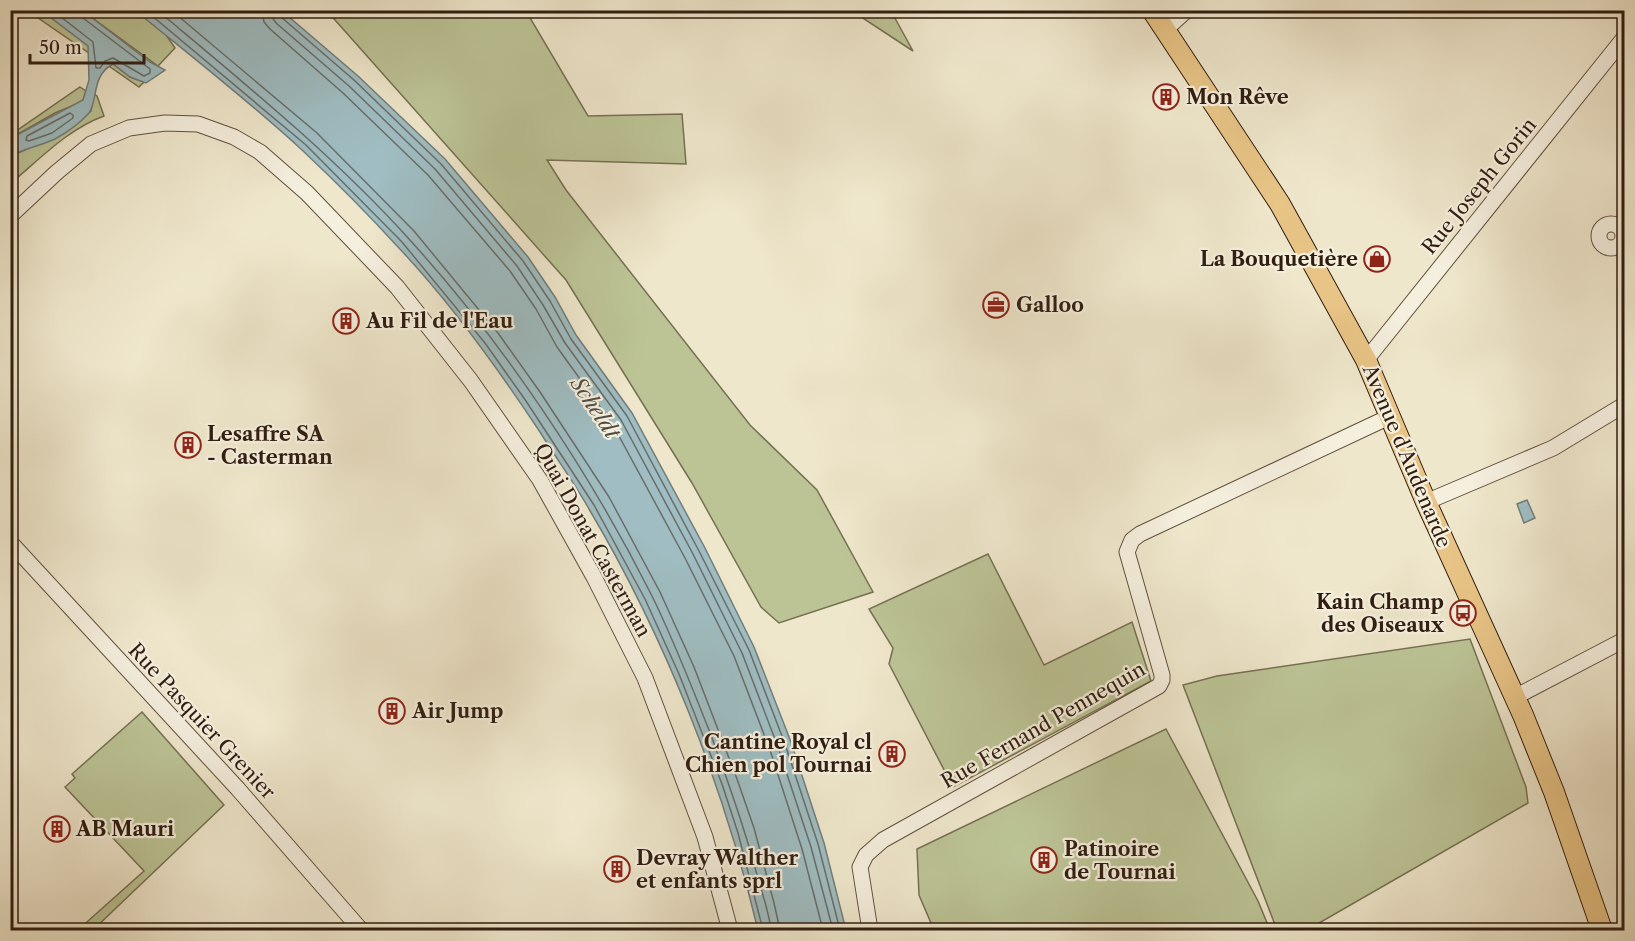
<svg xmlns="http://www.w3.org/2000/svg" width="1635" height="941" viewBox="0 0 1635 941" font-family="'Libre Caslon Text',serif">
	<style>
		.green { fill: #bcc496; stroke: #767053; stroke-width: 1.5 }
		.water { fill: #9fbdc2; stroke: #737d7b; stroke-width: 1.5 }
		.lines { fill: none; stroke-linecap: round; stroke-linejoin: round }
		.shore { stroke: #686d69; stroke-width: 1.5 }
		.minor-casing { stroke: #60503f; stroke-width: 17 }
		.major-casing { stroke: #301d10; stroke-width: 22 }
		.minor { stroke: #f5efde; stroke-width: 15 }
		.major { stroke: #e8c486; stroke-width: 20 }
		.labels { text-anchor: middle; stroke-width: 4.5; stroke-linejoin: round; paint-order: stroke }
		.poi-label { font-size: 20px; font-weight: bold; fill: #301d10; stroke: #f5efde; text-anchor: start }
		.street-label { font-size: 20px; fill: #301d10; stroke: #f5efde }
		.water-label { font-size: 21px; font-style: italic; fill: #514d45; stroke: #f5efde }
	</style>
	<rect width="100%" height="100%" fill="#efe7cc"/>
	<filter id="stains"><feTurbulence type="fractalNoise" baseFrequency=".00333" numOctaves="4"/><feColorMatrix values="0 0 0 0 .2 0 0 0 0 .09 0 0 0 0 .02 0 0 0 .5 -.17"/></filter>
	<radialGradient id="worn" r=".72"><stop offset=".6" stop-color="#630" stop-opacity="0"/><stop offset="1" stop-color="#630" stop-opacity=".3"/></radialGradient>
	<path class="green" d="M28 11H42L89 46V53Z
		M83 11H136L166 35 175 48 158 66Z
		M327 11H526L588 116 682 114 686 164 547 160 566 190 750 425 817 490 873 592 779 623 761 607 692 483 566 280Z
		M852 11H891L913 51Z
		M113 64 130 77 144 82 139 87 109 66Z
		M80 87 86 91 83 100 79 103 55 113 11 138 10 126 16 131Z
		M94 94 97 96 104 116C68 129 40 159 11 183V156L36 145 91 111Z
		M988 554 1044 665 1132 622 1151 681 953 787 889 664 893 648 869 609Z
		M1470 639 1526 787 1528 803 1307 930H1277L1183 685 1217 676Z
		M142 712 224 805 93 930H78L144 871 65 787 75 778 72 774Z
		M1166 729 1258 901 1270 930H934L919 895 917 849Z"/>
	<path class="water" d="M42 11H83L150 62 165 70 146 83 130 77 113 64C91 75 98 102 89 113 80 123 66 133 55 139 40 146 24 148 11 156V138L83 100 89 80 88 46Z
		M136 11H282L358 76 445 159 528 257 555 297 576 335 632 413 705 548 754 647 791 742 824 843 846 930H758C723 784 666 639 589 509 574 482 556 458 540 432 497 367 451 303 398 247 367 213 335 181 302 150 249 101 191 56 136 11Z
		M1527 500 1535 518 1524 523 1517 504Z"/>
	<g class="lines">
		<path class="shore" d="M52 10 93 42 96 68H100L105 61 113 58 144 76 150 73V69L83 18 80 10
			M145 10 306 145 402 242 485 343 526 401 594 505 645 599 679 674 722 784 738 833 763 930
			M157 10C244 83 332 154 409 239 502 341 589 471 651 594 673 638 691 685 709 730 727 778 744 826 757 875 762 893 769 912 771 930
			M171 10 317 133 414 231 498 333 540 392 609 497 660 592 694 667 737 779 754 828 774 903 780 930
			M262 10 264 22 270 29 343 93 428 175 510 271 536 309 557 347 613 425 685 558 734 656 770 750 802 849 823 930
			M271 10 272 17 276 23 349 86 435 169 517 266 543 305 565 343 621 420 693 554 742 653 778 747 811 847 833 930
			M279 10 281 17 354 80 441 164 523 261 550 301 571 339 627 416 699 551 749 650 785 744 818 844 840 930
			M70 113 73 115V118L52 133 29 141 26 140 27 136Z"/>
		<g class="minor-casing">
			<path id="minor" d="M1165 30 1187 10
				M10 216 57 172 91 144 129 128 165 123 198 124 234 137 260 152 307 193 397 287 471 381 540 480 594 577 645 678 705 837 730 930
				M1599 236a12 12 0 1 1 24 0a12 12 0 1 1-24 0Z
				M1366 360 1624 38
				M1426 502 1553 448 1624 405
				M10 542 238 789 361 930
				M1515 697 1624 640
				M870 930 860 867 866 855 883 840 1159 686 1162 680V675L1127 552 1132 540 1140 534 1389 417"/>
		</g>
		<g class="major-casing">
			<path id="major" d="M1152 10 1280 204 1366 360 1426 502 1523 715 1554 792 1602 930"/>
		</g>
		<use href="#minor" class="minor"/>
		<use href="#major" class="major"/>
	</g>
	<defs>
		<g id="building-ring" transform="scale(1.35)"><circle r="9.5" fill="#f5efde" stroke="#8f2418" stroke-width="1.5"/><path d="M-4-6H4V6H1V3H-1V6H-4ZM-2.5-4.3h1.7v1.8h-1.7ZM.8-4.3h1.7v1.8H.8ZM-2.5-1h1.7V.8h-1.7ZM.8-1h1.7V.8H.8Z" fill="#8f2418"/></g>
		<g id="shop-ring" transform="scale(1.35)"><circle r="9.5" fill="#f5efde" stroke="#8f2418" stroke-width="1.5"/><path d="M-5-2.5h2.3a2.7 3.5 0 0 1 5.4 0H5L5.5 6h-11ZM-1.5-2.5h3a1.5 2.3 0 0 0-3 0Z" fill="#8f2418"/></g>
		<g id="office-ring" transform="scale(1.35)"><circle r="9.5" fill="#f5efde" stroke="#8f2418" stroke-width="1.5"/><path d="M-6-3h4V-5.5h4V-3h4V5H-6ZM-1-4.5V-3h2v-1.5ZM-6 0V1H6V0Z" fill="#8f2418"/></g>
		<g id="bus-ring" transform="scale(1.35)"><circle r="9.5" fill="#f5efde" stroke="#8f2418" stroke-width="1.5"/><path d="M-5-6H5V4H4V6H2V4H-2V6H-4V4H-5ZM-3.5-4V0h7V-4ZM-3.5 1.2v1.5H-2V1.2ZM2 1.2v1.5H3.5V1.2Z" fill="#8f2418"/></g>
	</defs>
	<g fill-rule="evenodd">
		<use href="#building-ring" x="1166" y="97"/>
		<use href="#shop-ring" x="1377" y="259"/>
		<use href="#office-ring" x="996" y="305"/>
		<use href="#building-ring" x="346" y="321"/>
		<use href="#building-ring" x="188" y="445"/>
		<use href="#bus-ring" x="1463" y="613"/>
		<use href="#building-ring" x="392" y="711"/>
		<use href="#building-ring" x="892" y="754"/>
		<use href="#building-ring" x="57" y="829"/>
		<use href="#building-ring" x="1044" y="860"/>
		<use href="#building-ring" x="617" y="869"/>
	</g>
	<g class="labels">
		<g class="poi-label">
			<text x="1186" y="104">Mon Rêve</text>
			<text x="1358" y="266" text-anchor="end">La Bouquetière</text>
			<text x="1016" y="312">Galloo</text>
			<text x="366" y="328">Au Fil de l'Eau</text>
			<text x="207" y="441">Lesaffre SA<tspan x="207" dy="23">- Casterman</tspan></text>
			<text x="1444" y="609" text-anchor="end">Kain Champ<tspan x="1444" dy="23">des Oiseaux</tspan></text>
			<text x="412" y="718">Air Jump</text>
			<text x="872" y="749" text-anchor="end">Cantine Royal cl<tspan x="872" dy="23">Chien pol Tournai</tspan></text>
			<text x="76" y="836">AB Mauri</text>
			<text x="1064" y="856">Patinoire<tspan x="1064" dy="23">de Tournai</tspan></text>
			<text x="636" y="865">Devray Walther<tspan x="636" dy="23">et enfants sprl</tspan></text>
		</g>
		<g class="street-label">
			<text transform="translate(1479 186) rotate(-51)" y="7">Rue Joseph Gorin</text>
			<text transform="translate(1407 456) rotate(67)" y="7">Avenue d'Audenarde</text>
			<text transform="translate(593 540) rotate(61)" y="7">Quai Donat Casterman</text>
			<text transform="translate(202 721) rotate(47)" y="7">Rue Pasquier Grenier</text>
			<text transform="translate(1043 725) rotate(-30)" y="7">Rue Fernand Pennequin</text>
		</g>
		<g class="water-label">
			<text transform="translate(595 408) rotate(56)" y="7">Scheldt</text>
		</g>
	</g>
	<rect width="1635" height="941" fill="none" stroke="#efe7cc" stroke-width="36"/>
	<rect x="12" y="12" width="1611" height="917" fill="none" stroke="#301d10" stroke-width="3"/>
	<rect x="18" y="18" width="1599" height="905" fill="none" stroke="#301d10" stroke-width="1.5"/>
	<path d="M30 54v9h114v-9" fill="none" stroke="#301d10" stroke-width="3"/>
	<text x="39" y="54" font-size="18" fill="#301d10" stroke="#f5efde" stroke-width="4.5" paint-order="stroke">50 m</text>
	<rect width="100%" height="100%" filter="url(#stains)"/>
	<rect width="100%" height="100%" fill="url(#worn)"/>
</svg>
